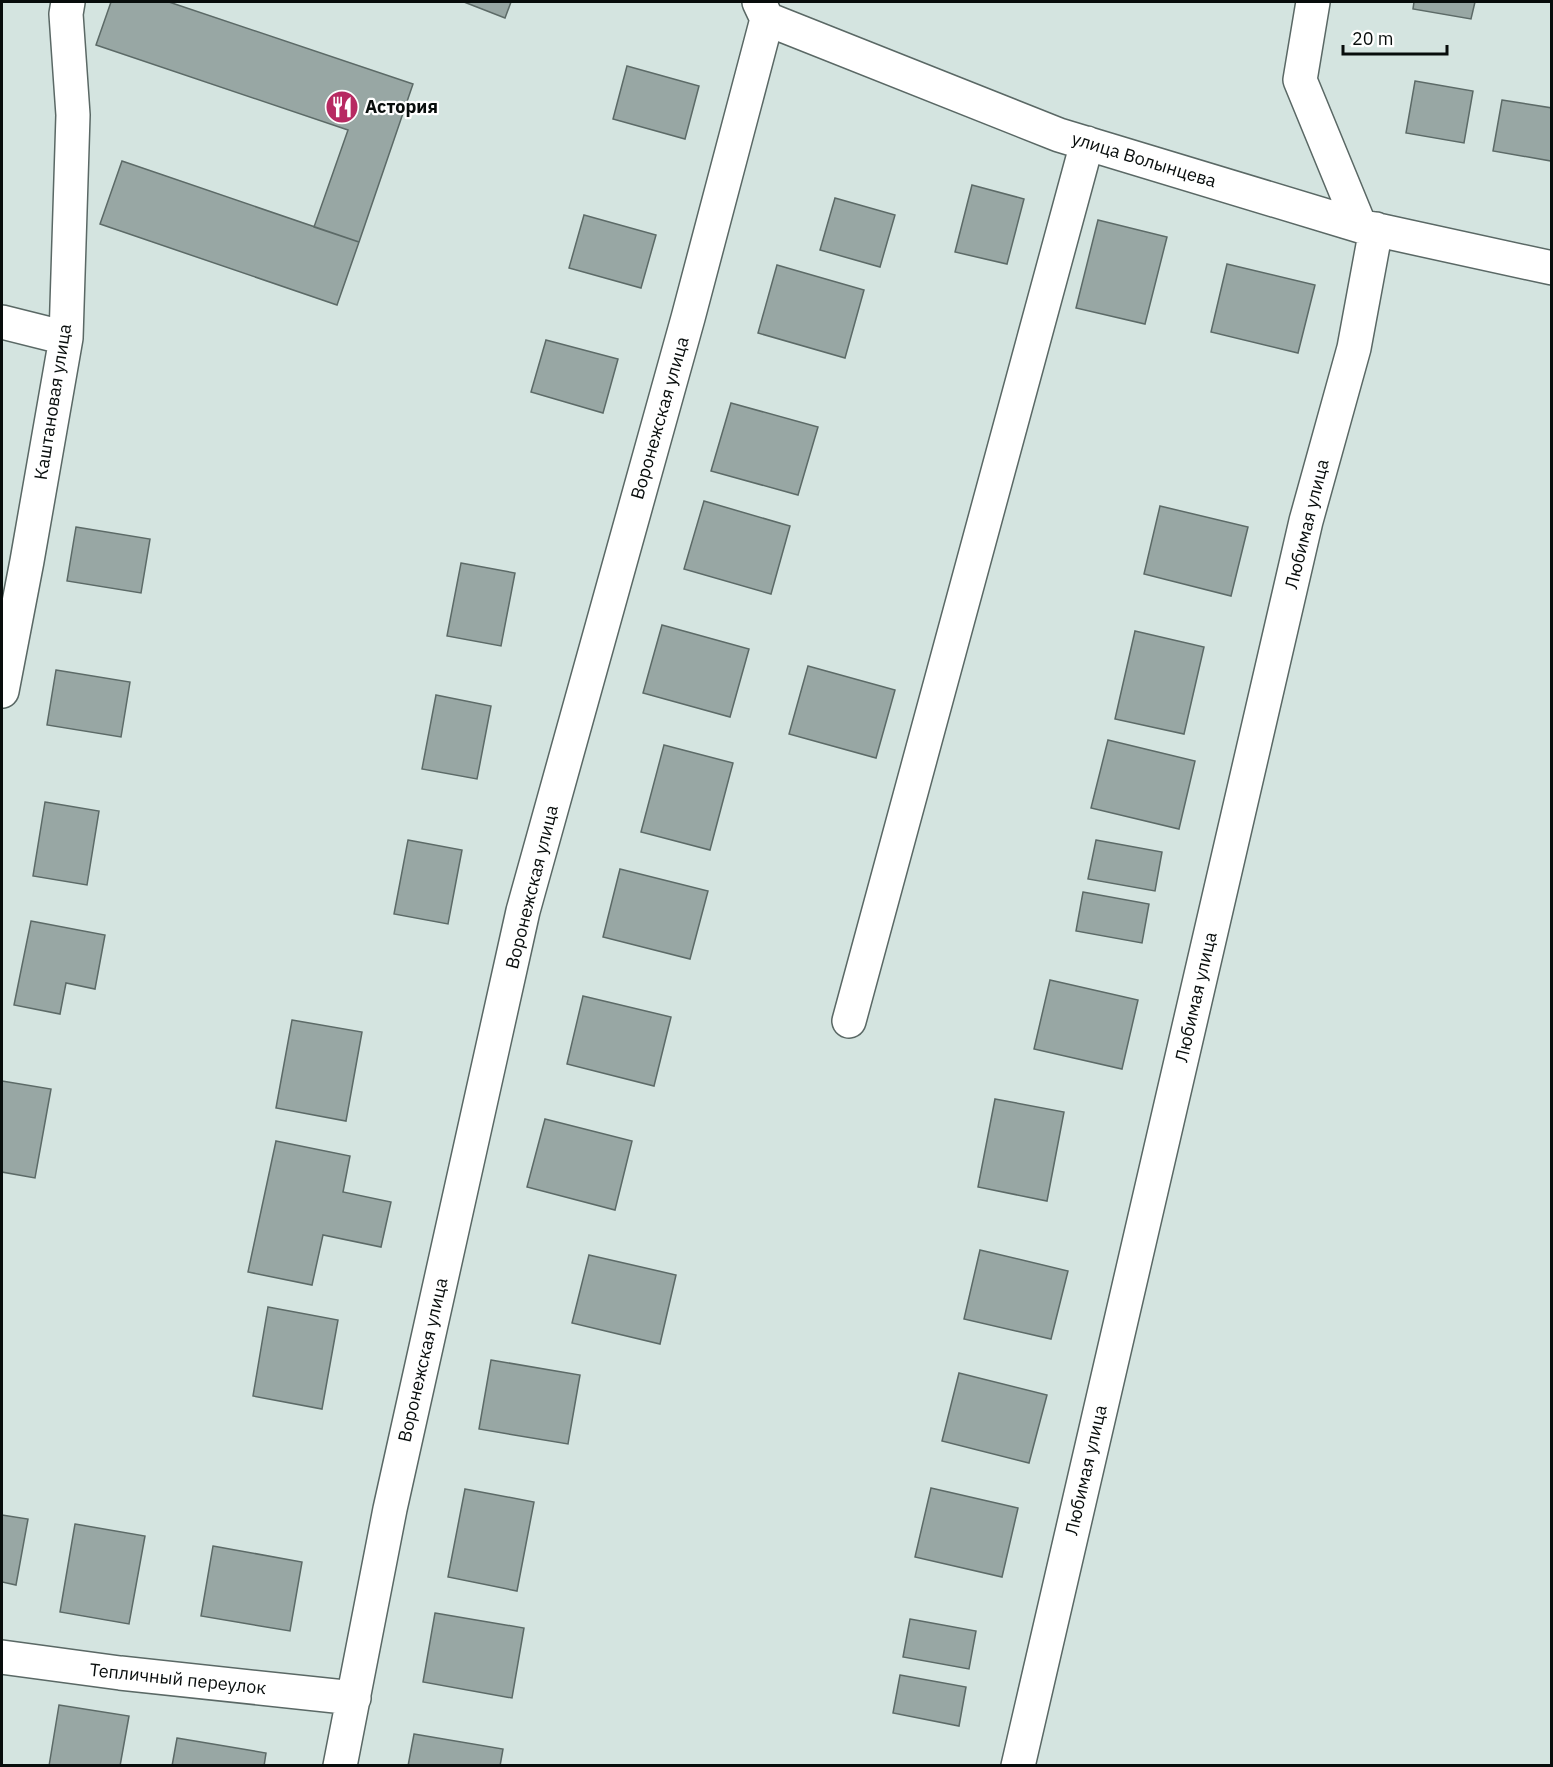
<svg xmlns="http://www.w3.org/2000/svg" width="1553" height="1767" viewBox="0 0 1553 1767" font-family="'IBM Plex Sans',sans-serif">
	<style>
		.building { fill: #98a7a4; stroke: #5c6a67; stroke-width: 1.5 }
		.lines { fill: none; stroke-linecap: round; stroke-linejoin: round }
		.street-casing { stroke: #5a6865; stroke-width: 36 }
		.street { stroke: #fff; stroke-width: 33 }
		.labels { text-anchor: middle; stroke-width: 4.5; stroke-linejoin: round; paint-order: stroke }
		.poi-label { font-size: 18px; font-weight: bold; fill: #080d0c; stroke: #fff; text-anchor: start }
		.street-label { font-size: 18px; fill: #080d0c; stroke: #fff }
	</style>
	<rect width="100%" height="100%" fill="#d4e4e0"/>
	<path class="building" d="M111 2H169L413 84 359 242 314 227 348 130 96 45Z
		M464 2H511L505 18Z
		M1414 2H1475L1471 19 1413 9Z
		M627 66 699 86 685 139 613 119Z
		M1415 81 1473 91 1464 143 1406 133Z
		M1502 100 1552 108 1551 161 1493 151Z
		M122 161 359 242 337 305 100 224Z
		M972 185 1024 199 1007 264 955 252Z
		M835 198 895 215 880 267 820 250Z
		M584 215 656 235 641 288 569 268Z
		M1098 220 1167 237 1145 324 1076 308Z
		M1227 264 1315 285 1298 353 1211 332Z
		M777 265 864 290 845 358 758 333Z
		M546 340 618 359 603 413 531 392Z
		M731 403 818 427 798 495 711 471Z
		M704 501 790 526 771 594 684 569Z
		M1160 506 1248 527 1231 596 1144 574Z
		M76 527 150 539 141 593 67 581Z
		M461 563 515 573 501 646 447 636Z
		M662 625 749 649 730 717 643 693Z
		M1135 631 1204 647 1184 734 1115 719Z
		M808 666 895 690 876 758 789 734Z
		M56 670 130 682 121 737 47 725Z
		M436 695 491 706 477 779 422 769Z
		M1108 740 1195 761 1179 829 1091 808Z
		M664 745 733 763 710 850 641 832Z
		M45 802 99 811 87 885 33 876Z
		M408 840 462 850 448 924 394 914Z
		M1096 840 1162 852 1155 891 1088 879Z
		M620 869 708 891 690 959 603 937Z
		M1083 892 1149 904 1142 943 1076 931Z
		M31 921 105 935 95 989 66 983 60 1014 14 1005Z
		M1050 980 1138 1000 1122 1069 1034 1049Z
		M583 996 671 1017 654 1086 567 1064Z
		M292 1020 362 1032 346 1121 276 1108Z
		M2 1081 51 1089 35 1178 2 1172Z
		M995 1099 1064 1112 1047 1201 978 1187Z
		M545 1119 632 1141 615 1210 527 1187Z
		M276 1141 350 1156 343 1192 391 1202 381 1247 323 1235 312 1285 248 1272Z
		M980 1250 1068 1271 1051 1339 964 1319Z
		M589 1255 676 1275 660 1344 572 1323Z
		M268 1307 338 1320 322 1409 253 1396Z
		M491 1360 580 1375 568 1444 479 1429Z
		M959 1373 1047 1395 1029 1463 942 1441Z
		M931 1488 1018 1508 1002 1577 915 1557Z
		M465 1489 534 1502 517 1591 448 1577Z
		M2 1515 28 1519 16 1585 2 1582Z
		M75 1524 145 1536 129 1624 60 1612Z
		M213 1546 302 1562 290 1631 201 1616Z
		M435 1613 524 1628 512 1698 423 1682Z
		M910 1619 976 1631 969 1669 903 1657Z
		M900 1675 966 1687 959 1726 893 1713Z
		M59 1705 129 1716 120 1766H49Z
		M414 1734 503 1749 500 1766H408Z
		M177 1738 266 1753 264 1766H172Z"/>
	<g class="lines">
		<g class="street-casing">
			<path id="street" d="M759 2 767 19 1059 135 1360 226 1552 268
				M1313 2 1300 80 1360 226
				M2 322 66 338
				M2 691 27 561 66 338 73 115 66 14 68 2
				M849 1021 1087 143
				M2 1657 120 1673 354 1698
				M340 1766 390 1509 523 911 688 318 767 19
				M1018 1766 1306 521 1354 348 1376 229"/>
		</g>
		<use href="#street" class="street"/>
	</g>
	<defs>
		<g id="restaurant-disc" transform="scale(1.725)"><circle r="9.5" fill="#b72a62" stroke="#fff"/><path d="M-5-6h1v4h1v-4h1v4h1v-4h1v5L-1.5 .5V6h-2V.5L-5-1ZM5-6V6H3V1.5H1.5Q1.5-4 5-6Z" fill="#fff"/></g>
	</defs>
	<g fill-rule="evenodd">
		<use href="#restaurant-disc" x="342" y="107"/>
	</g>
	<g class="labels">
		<g class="poi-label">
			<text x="365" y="113">Астория</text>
		</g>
		<g class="street-label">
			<text transform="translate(1144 160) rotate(17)" y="6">улица Волынцева</text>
			<text transform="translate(53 402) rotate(-81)" y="6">Каштановая улица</text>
			<text transform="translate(660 418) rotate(-74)" y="6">Воронежская улица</text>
			<text transform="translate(1307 524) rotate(-76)" y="6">Любимая улица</text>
			<text transform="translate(532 887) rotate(-76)" y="6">Воронежская улица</text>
			<text transform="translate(1196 997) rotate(-77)" y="6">Любимая улица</text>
			<text transform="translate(423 1360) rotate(-77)" y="6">Воронежская улица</text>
			<text transform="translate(1086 1470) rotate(-77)" y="6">Любимая улица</text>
			<text transform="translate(178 1679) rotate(6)" y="6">Тепличный переулок</text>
		</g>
	</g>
	<rect width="1553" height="1767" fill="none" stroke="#080d0c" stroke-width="6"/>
	<path d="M1343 45v9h104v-9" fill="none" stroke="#080d0c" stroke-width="3"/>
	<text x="1352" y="45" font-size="18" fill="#080d0c" stroke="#ffffff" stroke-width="4.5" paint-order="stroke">20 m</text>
</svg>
